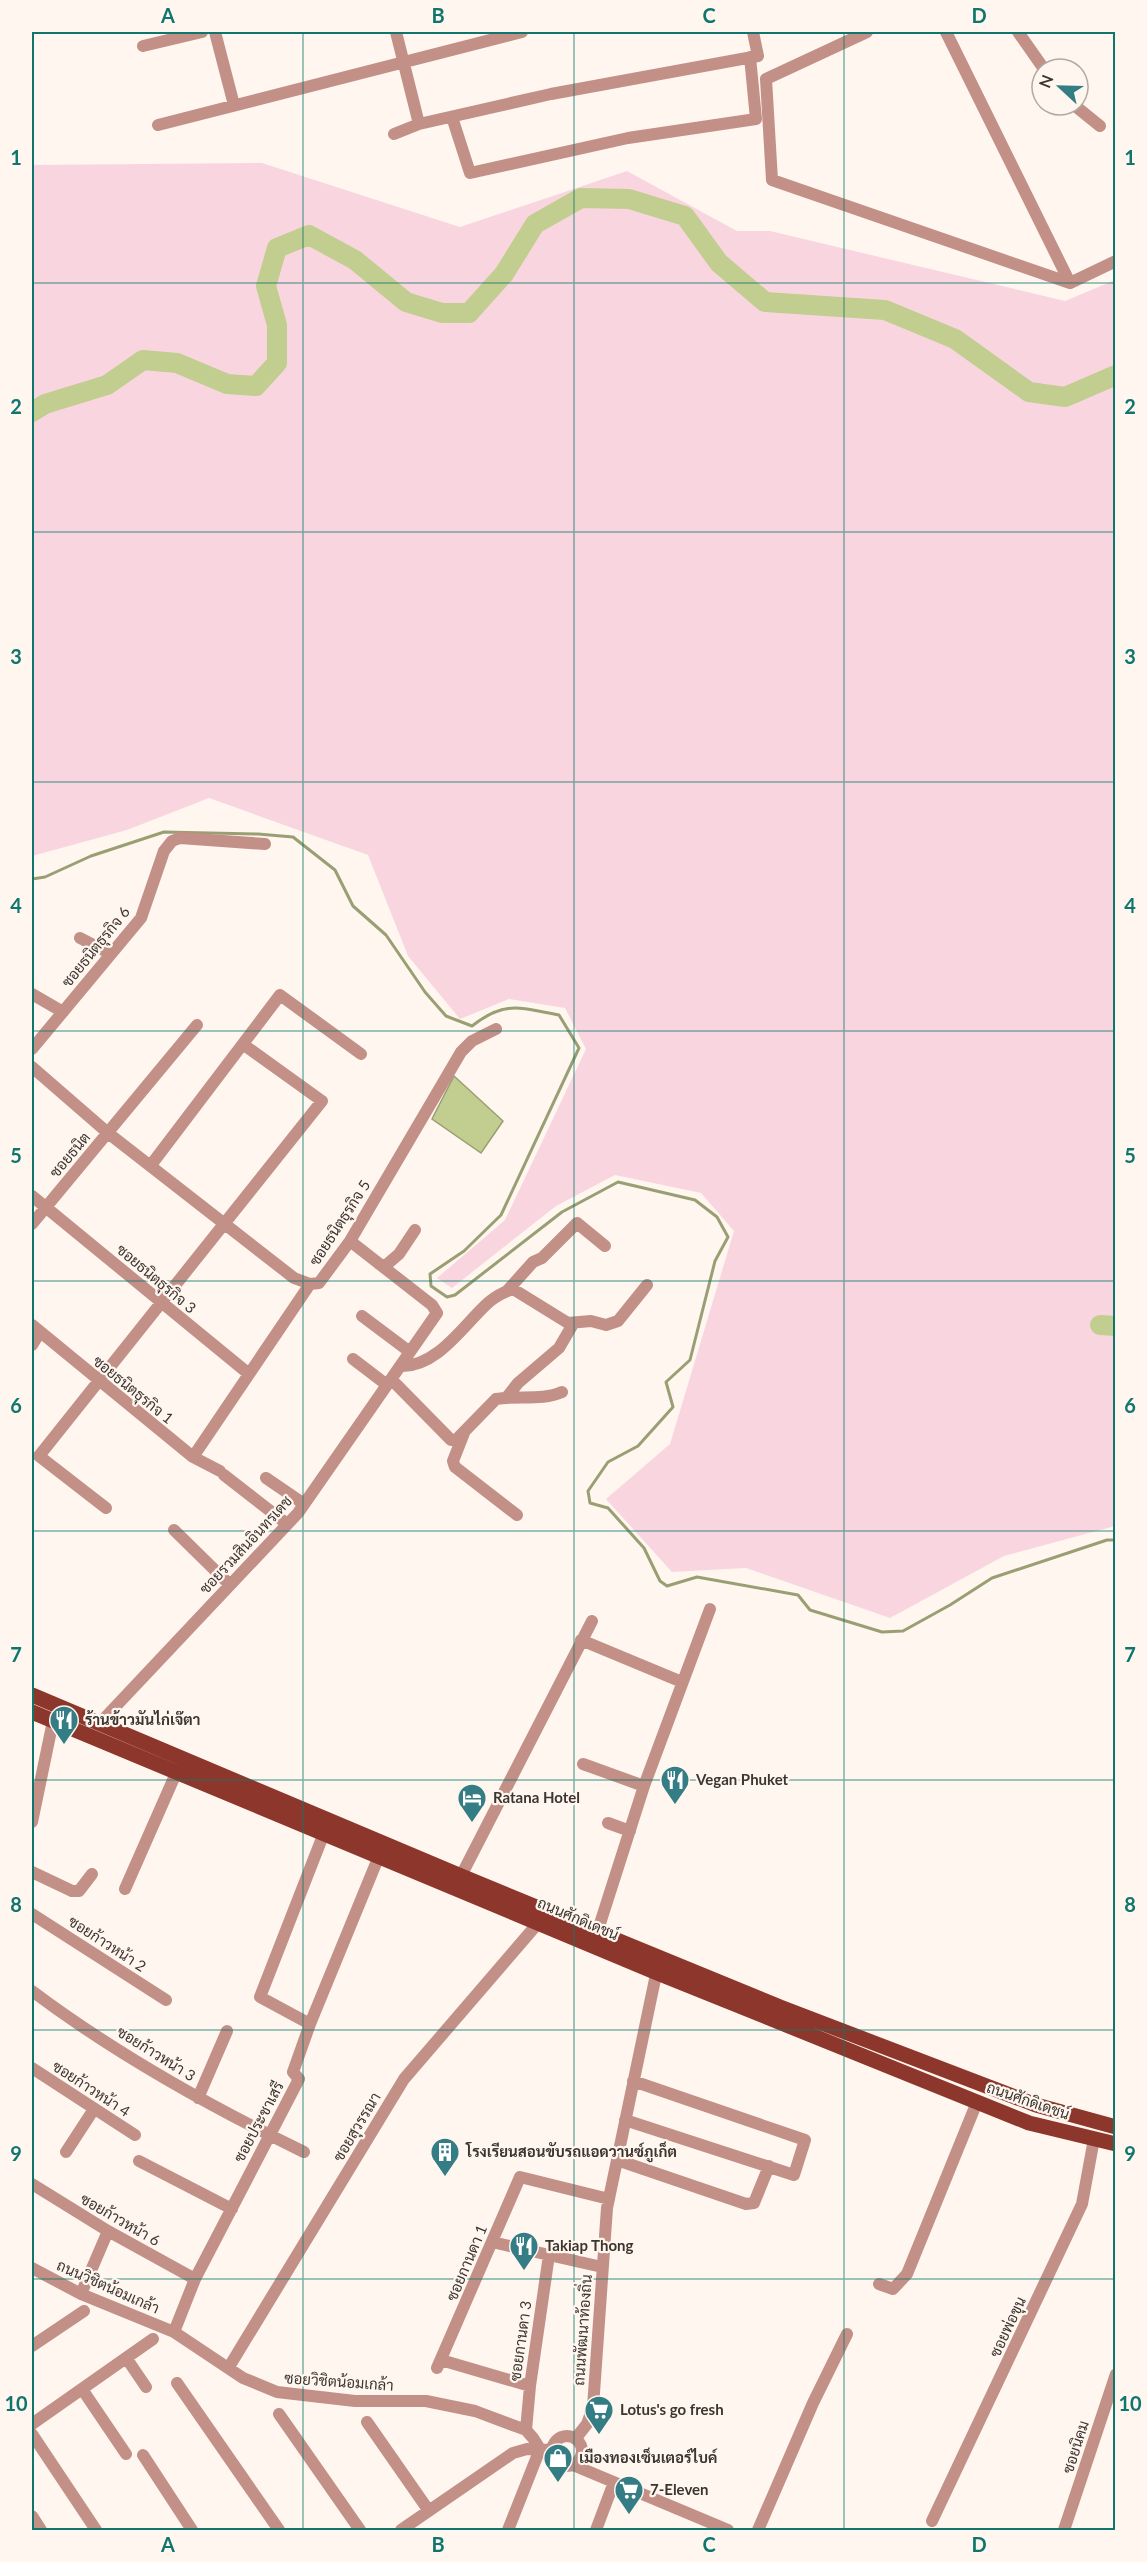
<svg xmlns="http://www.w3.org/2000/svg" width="1147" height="2562" viewBox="0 0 1147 2562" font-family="Lato,Sarabun,sans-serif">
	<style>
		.green { fill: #f9d6df }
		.water { fill: #c2cd90; stroke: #9a9f73; stroke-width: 1.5 }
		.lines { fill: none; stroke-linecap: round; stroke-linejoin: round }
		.stream { stroke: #9a9f73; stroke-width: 3 }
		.river { stroke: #c2cd90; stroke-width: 20 }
		.minor { stroke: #c39087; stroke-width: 12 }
		.major { stroke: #8d362b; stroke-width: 15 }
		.grid { fill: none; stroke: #0f766e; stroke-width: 1.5; stroke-opacity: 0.55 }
		.labels { text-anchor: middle; stroke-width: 4.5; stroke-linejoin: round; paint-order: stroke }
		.street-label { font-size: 15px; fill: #3d352f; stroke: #fef6ef }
		.poi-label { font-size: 15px; font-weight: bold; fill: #3d352f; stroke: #fef6ef; text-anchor: start }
		.neatline { fill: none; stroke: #0f766e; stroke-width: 2 }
		.grid-label { font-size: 20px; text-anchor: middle; font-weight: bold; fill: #0f766e }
	</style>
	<rect width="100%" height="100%" fill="#fef6ef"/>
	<path class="green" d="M262 163 460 227 627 171 737 231H770L1065 301 1115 280V1526L1004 1556 890 1618 746 1568 672 1572 606 1499 670 1444 734 1231 701 1193 615 1175 556 1206 452 1288 437 1278 505 1220 586 1049 565 1008 509 999 460 1019 408 956 368 855 209 798 127 830 32 856V165Z"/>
	<path class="water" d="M454 1076 503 1121 481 1153 432 1119Z"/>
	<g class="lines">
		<path class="stream" d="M32 879 45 877 91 856 164 832 258 834 293 837 335 870 353 906 386 935 425 992 446 1016 472 1026C505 1000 520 1008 559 1015L579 1048 501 1215 464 1251 430 1274 431 1286 447 1297 455 1295 562 1212 618 1182 695 1200 717 1217 728 1237 715 1261 690 1360 666 1382 673 1407 638 1446 608 1462 588 1491 590 1503 608 1508 644 1548 660 1581 667 1586 697 1577 798 1595 810 1610 882 1632 903 1631 950 1605 992 1578 1107 1540H1116"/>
		<path class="river" d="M32 412 45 404 107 385 143 360 177 363 227 384 256 386 277 363V325L266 286 277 248 309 235 355 260 406 302 442 313H469L504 274 535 224 581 198 629 199 685 216 719 263 765 302 885 310 955 339 1029 392 1065 397 1116 375
			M1100 1325 1116 1326"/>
		<path class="minor" d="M215 32 234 105
			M867 32 766 79 772 180 1070 283 1116 261
			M946 32 1070 283
			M1018 32 1044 69
			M143 46 202 32
			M1074 105 1100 126
			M452 117 470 173 628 138 756 119 750 57
			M419 124 551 94 758 56 753 32
			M158 125 522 32
			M394 134 419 124 396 32
			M80 938 111 954
			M32 994 63 1012
			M32 1049 141 918 164 851 172 841 180 838 265 844
			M32 1067 108 1133 294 1278 310 1284 319 1283 350 1241 461 1052 472 1041 496 1029
			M151 1165 280 995 361 1054
			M32 1196 249 1374
			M32 1224 197 1025
			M379 1264 385 1266 399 1254 415 1230
			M507 1291 533 1262 542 1258 577 1223 605 1246
			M362 1316 410 1352
			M32 1325 193 1457 220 1471
			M32 1345 40 1332
			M353 1359 387 1385
			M401 1366C438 1367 464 1324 489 1302 496 1296 504 1292 513 1289L568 1323 591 1321 606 1325 618 1321 647 1285
			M391 1379 451 1440H456L496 1399C518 1395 542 1401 562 1392
			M507 1397 518 1383 559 1348 573 1324
			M464 1433 453 1461 455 1467 517 1515
			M193 1457 310 1284
			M224 1475 287 1524
			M266 1478 304 1504
			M106 1508 39 1456 322 1101 244 1045
			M174 1530 230 1585
			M581 1640 682 1682
			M100 1723 298 1513 437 1313 432 1305 350 1241
			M583 1764 644 1786
			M32 1822 53 1721
			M608 1823 630 1831
			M32 1872 72 1891H79L92 1874
			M461 1876 592 1621
			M125 1889 177 1771
			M32 1914 166 2000
			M597 1933 644 1786 710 1609
			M32 1991C116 2054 209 2106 304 2152
			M310 2024 260 1997 324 1833
			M32 2068 135 2135
			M198 2098 227 2031
			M625 2120 794 2175 805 2140 633 2081
			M66 2152 94 2109
			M617 2160 746 2204 754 2203 769 2166
			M139 2161 232 2209
			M32 2184 108 2231 195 2279
			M492 2242 602 2267
			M32 2268 81 2294 174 2332 243 2378 277 2392 355 2401H426L475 2411 526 2430 533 2438 540 2449 508 2530
			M879 2284 893 2289 907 2274 977 2102
			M81 2294 108 2231
			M174 2332 195 2279 299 2079 293 2072 310 2024 379 1856
			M32 2346 84 2311
			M127 2359 146 2387
			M441 2360 530 2386
			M229 2367 404 2079 539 1922
			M437 2368 520 2177 609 2199
			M177 2383 279 2530
			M82 2389 126 2454
			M279 2414 360 2530
			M367 2422 429 2511
			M32 2424 153 2339
			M526 2430 530 2386 549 2255
			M32 2434 96 2530
			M552 2451a15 15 0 1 1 30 0a15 15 0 1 1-30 0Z
			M576 2438 587 2424 593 2407 607 2208 658 1965
			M143 2455 192 2530
			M573 2465 728 2530
			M32 2516 41 2530
			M932 2521 1082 2204 1094 2139
			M401 2530 513 2453 527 2449 551 2450
			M596 2530 614 2482
			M758 2530 813 2403 847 2334
			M1064 2530 1116 2374"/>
		<path class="major" d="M32 1695 461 1876 780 2007 1036 2105 1116 2127
			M32 1712 655 1972 1029 2123 1116 2144"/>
	</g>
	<path class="grid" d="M303 32V2530M574 32V2530M844 32V2530M32 283H1116M32 532H1116M32 782H1116M32 1031H1116M32 1281H1116M32 1531H1116M32 1780H1116M32 2030H1116M32 2279H1116"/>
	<defs>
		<g id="restaurant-pin" transform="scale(1.5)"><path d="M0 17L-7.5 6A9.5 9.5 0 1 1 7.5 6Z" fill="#357d84" stroke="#fef6ef"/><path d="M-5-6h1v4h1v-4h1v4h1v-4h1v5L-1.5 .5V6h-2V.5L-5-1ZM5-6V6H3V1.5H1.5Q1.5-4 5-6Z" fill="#fff"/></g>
		<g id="hotel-pin" transform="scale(1.5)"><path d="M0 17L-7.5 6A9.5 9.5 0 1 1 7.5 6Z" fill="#357d84" stroke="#fef6ef"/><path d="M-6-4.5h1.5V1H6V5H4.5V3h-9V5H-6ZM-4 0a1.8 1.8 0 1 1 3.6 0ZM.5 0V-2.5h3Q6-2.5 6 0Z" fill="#fff"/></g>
		<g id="building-pin" transform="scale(1.5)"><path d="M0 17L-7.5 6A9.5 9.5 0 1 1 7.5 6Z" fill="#357d84" stroke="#fef6ef"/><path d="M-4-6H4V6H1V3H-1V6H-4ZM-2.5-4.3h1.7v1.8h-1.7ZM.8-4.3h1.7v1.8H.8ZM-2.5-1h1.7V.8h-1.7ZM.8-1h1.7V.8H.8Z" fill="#fff"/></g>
		<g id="supermarket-pin" transform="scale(1.5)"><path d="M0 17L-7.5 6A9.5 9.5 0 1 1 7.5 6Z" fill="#357d84" stroke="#fef6ef"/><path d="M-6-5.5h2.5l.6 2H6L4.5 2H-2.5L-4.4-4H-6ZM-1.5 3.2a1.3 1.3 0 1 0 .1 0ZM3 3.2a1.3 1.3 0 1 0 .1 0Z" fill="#fff"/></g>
		<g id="shop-pin" transform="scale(1.5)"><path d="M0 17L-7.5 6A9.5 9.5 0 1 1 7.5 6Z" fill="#357d84" stroke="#fef6ef"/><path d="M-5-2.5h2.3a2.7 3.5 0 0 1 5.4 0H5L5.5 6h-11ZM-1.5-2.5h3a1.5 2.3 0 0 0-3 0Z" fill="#fff"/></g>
	</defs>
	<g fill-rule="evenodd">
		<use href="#restaurant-pin" x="64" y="1720"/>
		<use href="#restaurant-pin" x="675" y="1780"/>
		<use href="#hotel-pin" x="472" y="1798"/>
		<use href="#building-pin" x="445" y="2152"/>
		<use href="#restaurant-pin" x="524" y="2246"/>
		<use href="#supermarket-pin" x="599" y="2410"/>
		<use href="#shop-pin" x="558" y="2458"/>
		<use href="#supermarket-pin" x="629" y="2490"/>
	</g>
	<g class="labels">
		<g class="street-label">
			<text transform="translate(96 947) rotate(-51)" y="5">ซอยธนิตธุรกิจ 6</text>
			<text transform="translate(70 1155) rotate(-50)" y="5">ซอยธนิต</text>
			<text transform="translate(340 1223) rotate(-57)" y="5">ซอยธนิตธุรกิจ 5</text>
			<text transform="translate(156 1279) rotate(40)" y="5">ซอยธนิตธุรกิจ 3</text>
			<text transform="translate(133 1390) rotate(39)" y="5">ซอยธนิตธุรกิจ 1</text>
			<text transform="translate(246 1545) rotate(-47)" y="5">ซอยรวมสินอินทรเดช</text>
			<text transform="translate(578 1919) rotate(23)" y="5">ถนนศักดิเดชน์</text>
			<text transform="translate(107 1944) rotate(33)" y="5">ซอยก้าวหน้า 2</text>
			<text transform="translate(156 2054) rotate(32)" y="5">ซอยก้าวหน้า 3</text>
			<text transform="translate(91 2089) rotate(33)" y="5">ซอยก้าวหน้า 4</text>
			<text transform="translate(1028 2101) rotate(19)" y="5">ถนนศักดิเดชน์</text>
			<text transform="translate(259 2122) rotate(-62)" y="5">ซอยประชาเสรี</text>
			<text transform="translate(357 2127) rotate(-59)" y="5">ซอยสุวรรณา</text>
			<text transform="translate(120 2220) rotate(30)" y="5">ซอยก้าวหน้า 6</text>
			<text transform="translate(467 2263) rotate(-67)" y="5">ซอยกานดา 1</text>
			<text transform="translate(108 2287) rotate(24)" y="5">ถนนวิชิตน้อมเกล้า</text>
			<text transform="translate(1008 2327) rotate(-65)" y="5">ซอยพ่อขุน</text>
			<text transform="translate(583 2330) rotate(-86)" y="5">ถนนพัฒนาท้องถิ่น</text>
			<text transform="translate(521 2341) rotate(-82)" y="5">ซอยกานดา 3</text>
			<text transform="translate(339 2382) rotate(4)" y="5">ซอยวิชิตน้อมเกล้า</text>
			<text transform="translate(1076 2447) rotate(-72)" y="5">ซอยนิคม</text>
		</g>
		<g class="poi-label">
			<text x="85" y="1725">ร้านข้าวมันไก่เจ๊ตา</text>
			<text x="696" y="1785">Vegan Phuket</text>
			<text x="493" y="1803">Ratana Hotel</text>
			<text x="466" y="2157">โรงเรียนสอนขับรถแอดวานซ์ภูเก็ต</text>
			<text x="545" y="2251">Takiap Thong</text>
			<text x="620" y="2415">Lotus's go fresh</text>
			<text x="579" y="2463">เมืองทองเซ็นเตอร์ไบค์</text>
			<text x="650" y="2495">7-Eleven</text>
		</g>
	</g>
	<rect width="1147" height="2562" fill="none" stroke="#fef6ef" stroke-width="66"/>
	<g transform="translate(1060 87) rotate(292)"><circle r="28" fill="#fef6ef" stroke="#b1a9a2" stroke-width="1.5"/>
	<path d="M0-4.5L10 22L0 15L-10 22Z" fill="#357d84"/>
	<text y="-9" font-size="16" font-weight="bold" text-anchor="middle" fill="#3d352f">N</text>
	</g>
	<rect x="33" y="33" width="1081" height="2496" class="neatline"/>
	<g class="grid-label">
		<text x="168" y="23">A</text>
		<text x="438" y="23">B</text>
		<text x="709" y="23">C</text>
		<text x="979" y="23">D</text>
		<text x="16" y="165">1</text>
		<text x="1130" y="165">1</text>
		<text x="16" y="414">2</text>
		<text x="1130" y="414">2</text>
		<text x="16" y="664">3</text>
		<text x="1130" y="664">3</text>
		<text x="16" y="913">4</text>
		<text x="1130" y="913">4</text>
		<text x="16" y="1163">5</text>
		<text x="1130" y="1163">5</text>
		<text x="16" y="1413">6</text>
		<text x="1130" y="1413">6</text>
		<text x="16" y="1662">7</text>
		<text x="1130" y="1662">7</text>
		<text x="16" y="1912">8</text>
		<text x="1130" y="1912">8</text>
		<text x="16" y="2161">9</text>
		<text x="1130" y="2161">9</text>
		<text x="16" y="2411">10</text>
		<text x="1130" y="2411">10</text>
		<text x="168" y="2552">A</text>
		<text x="438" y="2552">B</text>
		<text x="709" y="2552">C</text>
		<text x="979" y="2552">D</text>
	</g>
</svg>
